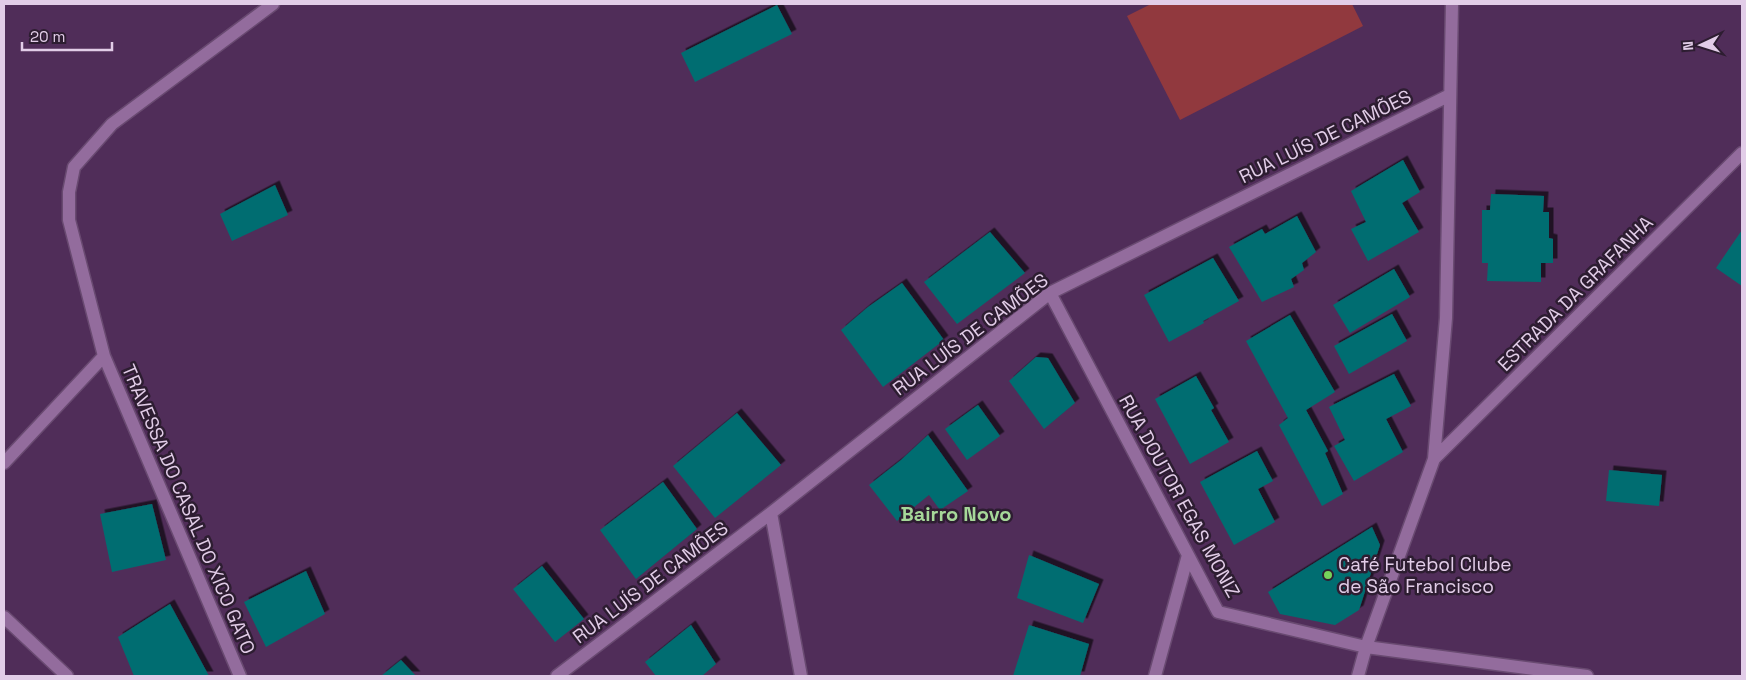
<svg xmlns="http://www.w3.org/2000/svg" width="1746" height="680" viewBox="0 0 1746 680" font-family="'Space Grotesk',sans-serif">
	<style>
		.green { fill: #91393e }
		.building { fill: #046d71; filter: url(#shadow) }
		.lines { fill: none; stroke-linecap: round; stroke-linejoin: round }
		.minor-casing { stroke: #694a71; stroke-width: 15 }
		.minor { stroke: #936c9d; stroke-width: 12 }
		.poi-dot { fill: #75d25b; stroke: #2d1d31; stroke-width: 2 }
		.labels { text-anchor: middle; stroke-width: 5; stroke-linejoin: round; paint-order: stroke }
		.street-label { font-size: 19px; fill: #e2cde8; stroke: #2d1d31 }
		.poi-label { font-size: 19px; fill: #e2cde8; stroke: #2d1d31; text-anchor: start }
		.neighbourhood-label { font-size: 20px; font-weight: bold; fill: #a6d899; stroke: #2d1d31 }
	</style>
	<defs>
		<filter id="shadow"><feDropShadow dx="4.5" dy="-4.5" stdDeviation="0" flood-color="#0009"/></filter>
	</defs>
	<rect width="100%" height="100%" fill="#502d59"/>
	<path class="green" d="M1151 4H1352L1363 26 1180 120 1127 16Z"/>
	<path class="building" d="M777 5 792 34 695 82 681 53Z
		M1403 160 1420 192 1402 203 1419 232 1368 261 1351 229 1366 222 1351 191Z
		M275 185 288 215 232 241 220 214Z
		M1491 194 1544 196 1543 212H1549V238L1553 239V263H1541V282L1487 281 1488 263H1482V210H1490Z
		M1297 216 1316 252 1302 263 1304 270 1291 279 1294 287 1262 302 1229 247 1262 229 1265 234Z
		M1742 230V286L1716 268Z
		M990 232 1025 273 957 324 924 282Z
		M1213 258 1239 301 1203 321 1204 323 1169 342 1144 295Z
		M1394 269 1410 297 1350 333 1333 305Z
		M902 283 944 340 883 387 841 330 868 307Z
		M1392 314 1407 341 1349 374 1334 346Z
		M1290 315 1335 392 1306 410 1328 451 1325 453 1343 494 1322 506 1279 425 1288 418 1246 341Z
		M1036 357 1048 358 1075 403 1044 429 1009 381Z
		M1394 374 1411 406 1386 419 1403 452 1354 481 1334 446 1345 440 1329 407Z
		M1196 376 1214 408 1211 410 1229 442 1190 464 1155 399Z
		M978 405 1000 436 967 460 945 429Z
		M737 413 781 465 715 518 673 466Z
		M928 435 968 491 940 510 929 495 897 521 869 485 901 460Z
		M1257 451 1273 481 1258 489 1275 522 1234 545 1200 482Z
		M1609 470 1662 475 1659 506 1606 501Z
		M663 482 697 529 636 579 600 530Z
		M152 504 166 560 112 572 100 514Z
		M1372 527 1380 545 1359 610 1335 625 1280 614 1268 592Z
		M1029 555 1099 584 1083 623 1017 598Z
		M542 566 584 619 555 642 513 589Z
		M306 571 325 614 266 647 244 602Z
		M170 604 209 676H134L118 637Z
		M691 625 716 664 702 676H656L645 662Z
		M1029 625 1089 644 1080 676H1013Z
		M401 660 416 676H381Z"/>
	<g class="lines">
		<g class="minor-casing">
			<path id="minor" d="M1050 293 1218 612 1366 647 1587 676
				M1434 459 1742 153
				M4 463 104 356
				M771 513 801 676
				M4 617 67 676
				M240 676 104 356 69 220V192L74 167 112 124 273 4
				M557 676 771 513 1050 293 1450 95
				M1155 676 1188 555
				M1358 676 1366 647 1434 459 1446 318 1452 4"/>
		</g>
		<use href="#minor" class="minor"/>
	</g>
	<circle class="poi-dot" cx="1328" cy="575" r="5"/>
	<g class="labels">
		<g class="street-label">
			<text transform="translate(1325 136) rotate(-26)" y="7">RUA LUÍS DE CAMÕES</text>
			<text transform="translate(1575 293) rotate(-45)" y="7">ESTRADA DA GRAFANHA</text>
			<text transform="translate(970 334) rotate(-37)" y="7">RUA LUÍS DE CAMÕES</text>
			<text transform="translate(1180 496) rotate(61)" y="7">RUA DOUTOR EGAS MONIZ</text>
			<text transform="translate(189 509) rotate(67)" y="7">TRAVESSA DO CASAL DO XICO GATO</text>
			<text transform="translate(650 582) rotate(-37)" y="7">RUA LUÍS DE CAMÕES</text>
		</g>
		<g class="poi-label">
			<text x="1338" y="571">Café Futebol Clube<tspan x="1338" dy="22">de São Francisco</tspan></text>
		</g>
		<g class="neighbourhood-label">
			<text x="956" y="521">Bairro Novo</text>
		</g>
	</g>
	<rect width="1746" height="680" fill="none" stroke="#e2cde8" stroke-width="10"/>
	<g transform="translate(1701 45) rotate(266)" stroke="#2d1d31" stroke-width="4" paint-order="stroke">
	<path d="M0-4L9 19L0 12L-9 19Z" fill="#e2cde8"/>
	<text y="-8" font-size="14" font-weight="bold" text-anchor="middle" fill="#e2cde8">N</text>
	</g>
	<path d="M22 42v8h90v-8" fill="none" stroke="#e2cde8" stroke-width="2.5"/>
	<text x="30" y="42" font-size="15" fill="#e2cde8" stroke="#2d1d31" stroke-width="4" paint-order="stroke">20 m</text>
</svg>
